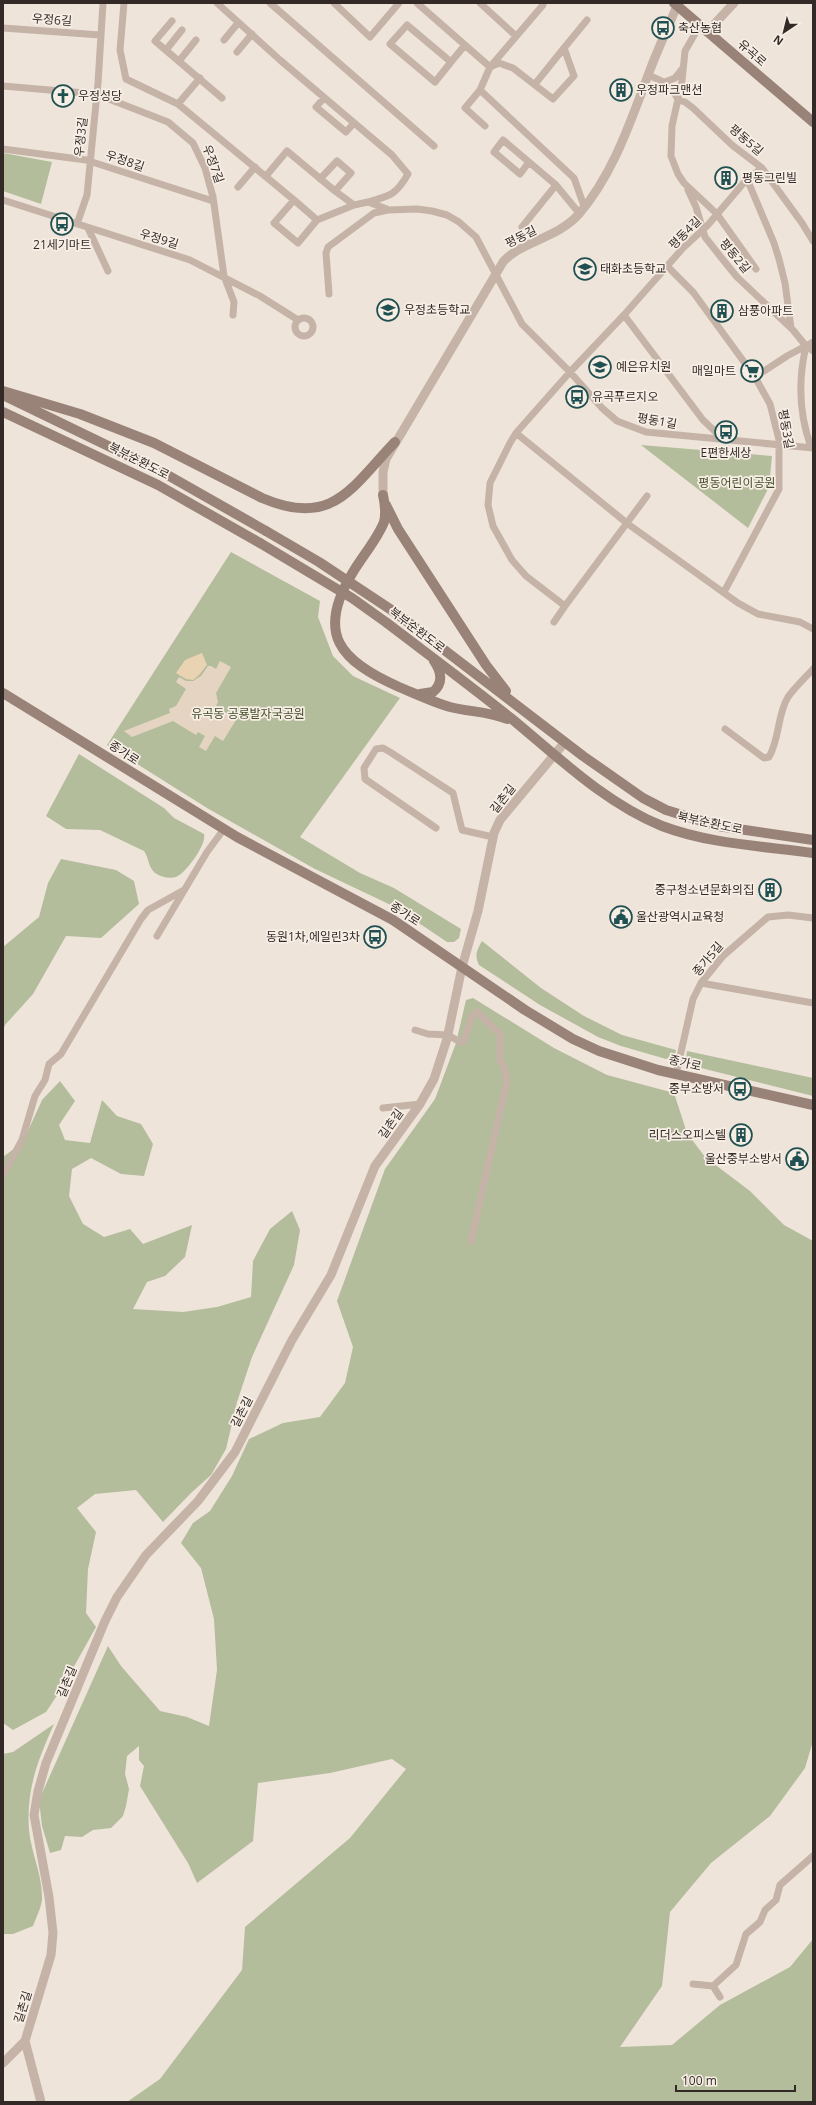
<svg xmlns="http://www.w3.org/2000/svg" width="816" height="2105" viewBox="0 0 816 2105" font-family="'Open Sans','Noto Sans KR',sans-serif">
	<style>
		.green { fill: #b3bd9b }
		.sand { fill: #e9d3b2 }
		.plaza { fill: #e6d4c2 }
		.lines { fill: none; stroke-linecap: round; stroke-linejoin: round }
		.minor { stroke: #c6b3a7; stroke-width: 7 }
		.tertiary { stroke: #c6b3a7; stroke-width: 9 }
		.secondary { stroke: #998378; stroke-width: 10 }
		.secondary-bridge { stroke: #998378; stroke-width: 10 }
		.labels { text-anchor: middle; stroke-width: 3.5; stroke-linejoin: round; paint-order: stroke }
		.street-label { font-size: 12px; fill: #332a27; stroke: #f7eee5 }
		.poi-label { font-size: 12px; fill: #332a27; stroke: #f7eee5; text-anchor: start }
		.park-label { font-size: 12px; fill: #444f2c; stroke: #f7eee5 }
	</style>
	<rect width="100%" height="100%" fill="#efe4da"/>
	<path class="green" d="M3 153 52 162 41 204 3 191Z
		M641 445 772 456 769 487 748 528Z
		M231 552 320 601 318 617 333 656 353 676 400 698 300 837 360 873 394 888 461 929 459 938 454 942H447L395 907 315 869 207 808 107 745Z
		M79 754 164 808 174 818 204 834C207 844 186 873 176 877 169 879 161 877 155 873 148 867 149 858 144 851L100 830 66 829 46 816Z
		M61 859 116 870 134 881 139 904 101 938 66 936 33 994 5 1025 3 1030V947L39 917 48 883Z
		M482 941 541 988 584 1016 622 1035 676 1050 675 1055 666 1059 621 1046 598 1037 540 1005 479 965C474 955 477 950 482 941Z
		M473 998 554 1048 607 1075 674 1093 687 1133 705 1157 750 1191 784 1225 813 1241V1741L805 1768 770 1816 711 1863 670 1912 662 1986 620 2047 672 2045 720 2005 790 1967 813 1939V2102H127L160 2079 242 1970 245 1927 350 1838 406 1769 392 1759 330 1773 258 1783 253 1841 197 1883 188 1863 140 1786 144 1766 139 1760V1746L127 1756 125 1774 129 1789 126 1806 123 1816 111 1828 93 1830 82 1837 65 1836 61 1850 50 1853 42 1826 39 1800 108 1646 121 1666 160 1711 187 1717 209 1726 217 1670 214 1619 201 1568 181 1543 193 1523 210 1511 232 1476 249 1439 283 1423 320 1417 345 1383 353 1347 337 1301 385 1169 435 1099 456 1043 466 1000Z
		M687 1051 813 1078V1096L689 1065 686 1059Z
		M60 1081 75 1101 59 1125 65 1140 90 1143 102 1100 117 1116 141 1124 153 1144 144 1176 121 1174 91 1158 72 1169 69 1196 83 1224 104 1237 130 1229 143 1244 192 1225 185 1257 165 1276 147 1282 133 1309 183 1312 217 1307 251 1297 253 1261 270 1229 292 1211 300 1230 294 1265 252 1357 237 1402 226 1449 211 1475 191 1493 163 1522 136 1490 95 1494 77 1508 96 1532 88 1569 86 1613 96 1627 62 1688 46 1712 13 1730 3 1723V1157L23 1142 42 1100Z
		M54 1724C38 1760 26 1789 29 1830 31 1853 43 1876 42 1900 41 1908 36 1918 33 1926L13 1934H3V1754L13 1752Z"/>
	<path class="sand" d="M202 653 207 665 199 675 193 680 186 679 176 673 185 660Z"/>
	<path class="plaza" d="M220 661 231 667 216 693 218 702 216 706 236 720 223 741 215 736 206 751 199 747 205 736 198 732 196 735 173 721 132 737 124 731 170 713 169 709 176 706 186 689 176 682 179 677 186 681H193L201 676 208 666H211L216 669Z"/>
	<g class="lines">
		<path class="minor" d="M124 3 120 50 126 79 178 104 294 200
			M217 3 280 60 392 155 408 174C396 195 390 196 368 202
			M270 3 434 146
			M334 3 370 37 399 3
			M417 3 490 67 499 63 513 68 553 99 574 76 564 48 535 84
			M480 3 516 36
			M542 3 543 5 490 67 480 90 574 178 584 206
			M172 21 155 41 222 98
			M700 25 685 51 682 81 672 126 671 156 678 174 684 183 717 214 756 269
			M3 28 100 35
			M224 40 238 23
			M564 48 587 20
			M166 50 182 30
			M237 52 252 34
			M179 61 196 40
			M451 62 435 82 390 44 407 25 451 62 465 45
			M648 75C663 81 672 85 678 100L685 102 693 108 732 145 762 168 802 223 813 241
			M665 82 675 78 683 68
			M3 86 96 94 168 122 193 143 205 168 213 197 224 276 234 302 233 315
			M480 90 465 108 485 126
			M324 98 316 107 346 132 354 123
			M178 104 200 78
			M3 149 86 160 213 201
			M529 162 520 174 494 152 503 140 556 185 579 213
			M762 168 747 179 707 226 683 248 624 315 570 372 516 433 628 524 738 603 758 614 800 622 813 629
			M266 176 287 151 335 191 354 205
			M320 179 337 161 351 173 335 191
			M747 179 774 243 779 259 785 283 791 328
			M238 187 255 167
			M688 190 696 207 705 237 720 256 737 277 793 330 806 346 813 351
			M3 200 190 260 260 296 298 320
			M317 220 294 200 274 223 298 243 317 220 354 205 368 202 387 209
			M77 224 87 195 98 83 103 3
			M522 227 556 185
			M88 228 108 271
			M667 266 693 292 755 377 770 404 779 440V489L724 592
			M329 294 326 253 328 247 374 213 388 210 417 209 432 211 447 215 459 222 476 237 522 324 570 372 602 408 617 421 646 432 813 448
			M624 315 703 420 723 439
			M295 327a9 9 0 1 1 18 0a9 9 0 1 1-18 0Z
			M806 346C798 380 799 414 811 447
			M755 377 787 356 813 342
			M516 433 510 443 490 483 488 505 493 526 512 560 526 576 565 606 647 496
			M554 622 565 606
			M725 729 764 758 769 757C780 738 777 715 788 697 795 687 805 678 813 669
			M436 828 365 779 364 768 376 749 383 748 390 752 453 793 462 830 493 837
			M157 936 207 852 224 829
			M701 983 813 1003
			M415 1030 428 1034 448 1035 460 1042 464 1041 472 1016 477 1012 500 1034V1061L504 1066 507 1081 471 1241
			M676 1074 693 999 701 983 723 956 768 917 788 915 813 918
			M383 1108 420 1104
			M3 1175 22 1140 35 1096 45 1080 49 1064 61 1054 141 919 148 910 184 890
			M693 1984 713 1986 736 1965 746 1934 760 1922 765 1910 776 1900 780 1885 813 1856
			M713 1986 720 1997"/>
		<path class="tertiary" d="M707 32 734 3
			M383 495V472L386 459 503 262C520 242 558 238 579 214 614 173 631 120 650 70 658 49 668 27 677 6
			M3 2063 25 2041
			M41 2102 25 2041 51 1955 53 1933 49 1897 34 1815 38 1791 46 1763 105 1621 117 1597 146 1555 198 1501 235 1452 292 1340 331 1275 375 1166 420 1104 434 1079 447 1039 462 967 478 911 494 833 500 820 565 742"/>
		<path class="secondary" d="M674 3 813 122
			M3 391 80 414 154 443 262 498C333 528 351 488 395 442
			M5 396 164 473 266 531
			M3 412 158 485 260 543
			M383 495C385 504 386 514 384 522 378 538 362 557 353 572 315 634 340 661 399 687 416 694 433 702 450 707 469 712 488 711 507 719
			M386 505 398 529 486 665 506 691
			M396 613 583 756 643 798 666 810 718 826 813 840
			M387 623C429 655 471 686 512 719 558 757 605 803 662 826 709 844 763 846 813 853
			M3 693 237 837 393 920 525 1010 573 1039 599 1051 658 1070 813 1105
			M420 694 433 692C444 683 441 671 434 661"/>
		<path class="secondary-bridge" d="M266 531 319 562 396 613
			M260 543 352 598 387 623"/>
	</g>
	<defs>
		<g id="bus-ring" transform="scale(1.15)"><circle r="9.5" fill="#f7eee5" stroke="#205051" stroke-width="1.5"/><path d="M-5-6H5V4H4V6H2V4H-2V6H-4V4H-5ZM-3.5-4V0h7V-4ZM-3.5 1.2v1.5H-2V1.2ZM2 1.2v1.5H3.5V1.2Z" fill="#205051"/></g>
		<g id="building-ring" transform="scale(1.15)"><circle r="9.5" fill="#f7eee5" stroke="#205051" stroke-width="1.5"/><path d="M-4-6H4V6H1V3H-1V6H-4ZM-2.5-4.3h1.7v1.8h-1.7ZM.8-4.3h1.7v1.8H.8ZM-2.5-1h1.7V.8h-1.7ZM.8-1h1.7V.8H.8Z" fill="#205051"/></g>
		<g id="church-ring" transform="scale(1.15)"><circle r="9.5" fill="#f7eee5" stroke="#205051" stroke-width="1.5"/><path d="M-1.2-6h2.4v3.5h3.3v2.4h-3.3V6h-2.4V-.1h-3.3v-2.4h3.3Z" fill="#205051"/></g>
		<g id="school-ring" transform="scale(1.15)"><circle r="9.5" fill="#f7eee5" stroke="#205051" stroke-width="1.5"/><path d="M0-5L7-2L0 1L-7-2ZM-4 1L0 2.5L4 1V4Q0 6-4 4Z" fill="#205051"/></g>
		<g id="supermarket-ring" transform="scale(1.15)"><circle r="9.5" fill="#f7eee5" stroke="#205051" stroke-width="1.5"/><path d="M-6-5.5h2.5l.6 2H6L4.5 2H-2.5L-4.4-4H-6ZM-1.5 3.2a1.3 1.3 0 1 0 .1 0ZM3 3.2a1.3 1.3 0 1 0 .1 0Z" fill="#205051"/></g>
		<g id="civic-ring" transform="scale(1.15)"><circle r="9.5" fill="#f7eee5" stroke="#205051" stroke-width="1.5"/><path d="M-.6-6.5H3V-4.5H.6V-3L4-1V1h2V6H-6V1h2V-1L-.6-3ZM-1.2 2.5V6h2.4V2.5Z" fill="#205051"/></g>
	</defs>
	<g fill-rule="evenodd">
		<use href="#bus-ring" x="663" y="28"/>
		<use href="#building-ring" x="621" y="90"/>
		<use href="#church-ring" x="63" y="96"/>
		<use href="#building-ring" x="726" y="178"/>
		<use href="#bus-ring" x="62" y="224"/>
		<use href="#school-ring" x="585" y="269"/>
		<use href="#school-ring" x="388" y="310"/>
		<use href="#building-ring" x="722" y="311"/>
		<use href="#school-ring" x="600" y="367"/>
		<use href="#supermarket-ring" x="752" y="371"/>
		<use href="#bus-ring" x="577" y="397"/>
		<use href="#bus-ring" x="726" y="432"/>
		<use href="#building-ring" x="770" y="890"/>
		<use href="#civic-ring" x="621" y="917"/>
		<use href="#bus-ring" x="375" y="937"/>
		<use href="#bus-ring" x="740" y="1089"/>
		<use href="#building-ring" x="741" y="1135"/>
		<use href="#civic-ring" x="797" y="1159"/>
	</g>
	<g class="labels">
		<g class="street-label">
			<text transform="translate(52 20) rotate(4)" y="4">우정6길</text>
			<text transform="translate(752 53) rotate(41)" y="4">유곡로</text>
			<text transform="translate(81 137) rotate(-84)" y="4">우정3길</text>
			<text transform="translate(746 140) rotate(41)" y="4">평동5길</text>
			<text transform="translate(125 161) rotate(19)" y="4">우정8길</text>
			<text transform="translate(213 164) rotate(70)" y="4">우정7길</text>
			<text transform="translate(685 233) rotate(-45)" y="4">평동4길</text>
			<text transform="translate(521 237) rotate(-27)" y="4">평동길</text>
			<text transform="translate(159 239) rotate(17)" y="4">우정9길</text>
			<text transform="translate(735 256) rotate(50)" y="4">평동2길</text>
			<text transform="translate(657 421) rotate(10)" y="4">평동1길</text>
			<text transform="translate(786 429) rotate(80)" y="4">평동3길</text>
			<text transform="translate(139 461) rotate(27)" y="4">북부순환도로</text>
			<text transform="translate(417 630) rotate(37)" y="4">북부순환도로</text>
			<text transform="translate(124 753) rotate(33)" y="4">종가로</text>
			<text transform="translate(503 799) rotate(-52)" y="4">길촌길</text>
			<text transform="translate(710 823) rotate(12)" y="4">북부순환도로</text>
			<text transform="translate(405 914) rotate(33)" y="4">종가로</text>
			<text transform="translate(708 959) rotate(-50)" y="4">종가5길</text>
			<text transform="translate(685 1063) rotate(13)" y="4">종가로</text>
			<text transform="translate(391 1124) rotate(-55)" y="4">길촌길</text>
			<text transform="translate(242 1412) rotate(-63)" y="4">길촌길</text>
			<text transform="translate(67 1682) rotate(-68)" y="4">길촌길</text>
			<text transform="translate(23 2007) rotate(-73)" y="4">길촌길</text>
		</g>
		<g class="poi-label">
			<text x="678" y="32">축산농협</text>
			<text x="636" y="94">우정파크맨션</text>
			<text x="78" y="100">우정성당</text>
			<text x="742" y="182">평동그린빌</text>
			<text x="62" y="249" text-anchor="middle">21세기마트</text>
			<text x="600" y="273">태화초등학교</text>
			<text x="404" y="314">우정초등학교</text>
			<text x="738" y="315">삼풍아파트</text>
			<text x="616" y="371">예은유치원</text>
			<text x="736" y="375" text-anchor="end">매일마트</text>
			<text x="592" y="401">유곡푸르지오</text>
			<text x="726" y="457" text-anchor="middle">E편한세상</text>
			<text x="754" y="894" text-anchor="end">중구청소년문화의집</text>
			<text x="636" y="921">울산광역시교육청</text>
			<text x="360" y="941" text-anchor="end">동원1차,에일린3차</text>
			<text x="724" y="1093" text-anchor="end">중부소방서</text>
			<text x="726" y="1139" text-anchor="end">리더스오피스텔</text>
			<text x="782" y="1163" text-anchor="end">울산중부소방서</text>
		</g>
		<g class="park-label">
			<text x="737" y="487">평동어린이공원</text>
			<text x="248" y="718">유곡동 공룡발자국공원</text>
		</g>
	</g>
	<rect width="816" height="2105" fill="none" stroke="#332a27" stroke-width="8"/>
	<g transform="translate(784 32) rotate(215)" stroke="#f7eee5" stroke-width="3" paint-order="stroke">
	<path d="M0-3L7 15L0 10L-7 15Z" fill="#332a27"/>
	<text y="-6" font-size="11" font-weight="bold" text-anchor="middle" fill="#332a27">N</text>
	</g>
	<path d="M676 2085v6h119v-6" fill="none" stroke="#332a27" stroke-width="2"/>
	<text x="682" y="2085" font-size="12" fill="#332a27" stroke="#f7eee5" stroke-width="3" paint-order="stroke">100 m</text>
</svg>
